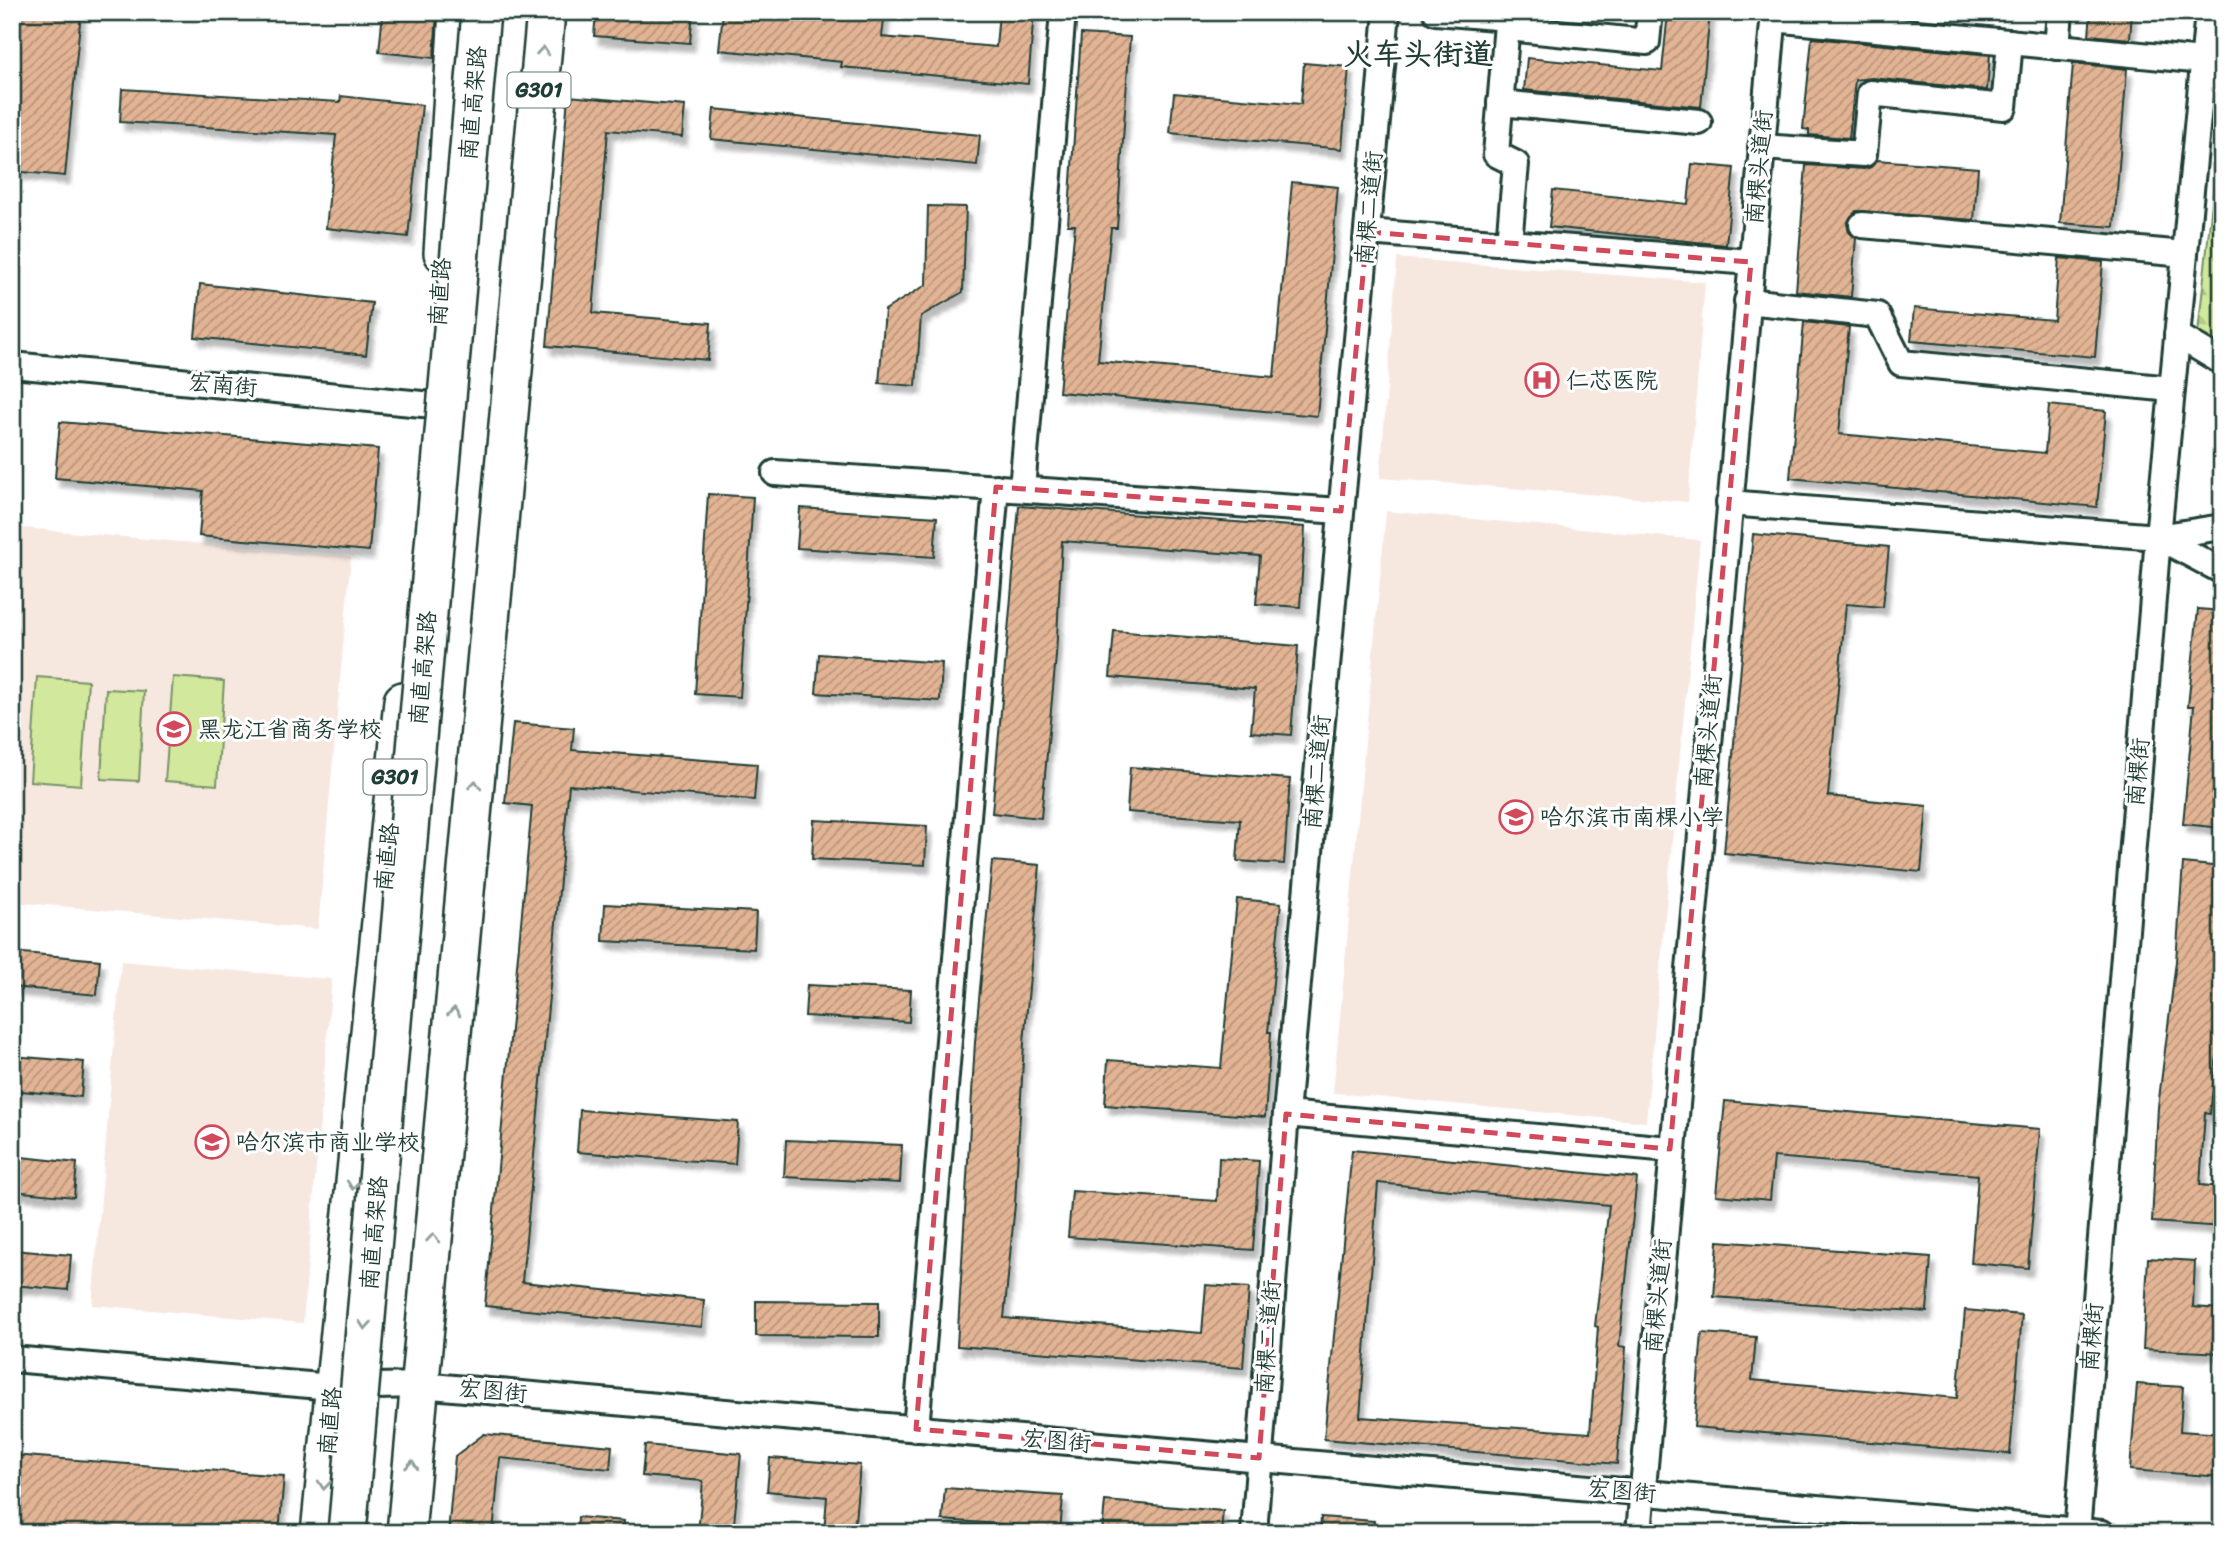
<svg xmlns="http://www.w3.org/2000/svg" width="2234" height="1545" font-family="Sriracha,'LXGW WenKai TC',sans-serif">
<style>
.built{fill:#f7e8df}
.forest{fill:url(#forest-firs);stroke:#789268;stroke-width:2}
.green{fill:#d2e89c;stroke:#789268;stroke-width:2}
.building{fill:url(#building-hatch);stroke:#1f3d34;stroke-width:2;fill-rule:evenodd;filter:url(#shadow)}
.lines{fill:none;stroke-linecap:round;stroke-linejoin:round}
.minor-casing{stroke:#1f3d34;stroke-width:30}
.highway-casing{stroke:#1f3d34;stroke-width:42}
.minor{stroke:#fff;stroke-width:24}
.highway{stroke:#fff;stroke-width:37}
.highway-bridge-casing{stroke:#1f3d34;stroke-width:42;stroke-linecap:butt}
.highway-bridge{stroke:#fff;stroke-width:37}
.oneway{stroke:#8f9e9a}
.marked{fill:none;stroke:#d1495b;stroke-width:5;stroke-dasharray:14 9;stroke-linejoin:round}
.labels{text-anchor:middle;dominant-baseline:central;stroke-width:6;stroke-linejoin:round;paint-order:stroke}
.shield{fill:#fff;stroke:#627771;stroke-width:2}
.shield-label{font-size:21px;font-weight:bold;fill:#1f3d34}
.street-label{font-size:23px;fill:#1f3d34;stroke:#fff}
.poi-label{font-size:23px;fill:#1f3d34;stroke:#fff;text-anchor:start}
.district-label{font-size:30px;font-weight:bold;fill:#1f3d34;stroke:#fff}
</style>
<defs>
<pattern id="forest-firs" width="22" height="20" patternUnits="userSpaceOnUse" patternTransform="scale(1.75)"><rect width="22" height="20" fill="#d2e89c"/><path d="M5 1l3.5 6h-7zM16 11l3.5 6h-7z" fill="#b4c887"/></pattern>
<pattern id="building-hatch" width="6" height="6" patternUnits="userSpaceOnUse" patternTransform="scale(1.75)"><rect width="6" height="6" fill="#e3b494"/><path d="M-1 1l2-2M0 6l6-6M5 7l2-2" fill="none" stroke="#b7947a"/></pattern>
<filter id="shadow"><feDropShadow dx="4.5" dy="8" stdDeviation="2" flood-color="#0004"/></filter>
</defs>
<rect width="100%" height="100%" fill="#fff"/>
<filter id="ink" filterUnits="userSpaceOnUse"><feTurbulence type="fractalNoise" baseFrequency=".0143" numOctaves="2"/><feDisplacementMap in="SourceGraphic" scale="14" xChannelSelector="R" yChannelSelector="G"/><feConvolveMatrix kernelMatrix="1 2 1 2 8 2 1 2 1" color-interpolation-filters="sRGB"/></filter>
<g filter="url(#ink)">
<!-- built -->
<g class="built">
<path d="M1397 258 1705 282 1688 502 1380 478Z"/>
<path d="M1386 511 1700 540 1646 1122 1333 1093Z"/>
<path d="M12 527 351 557 318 929 12 902Z"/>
<path d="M121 961 332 979 303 1323 92 1305Z"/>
</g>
<!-- forest -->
<path class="forest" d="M2218 146H2222V344L2198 333Z"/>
<!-- green -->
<g class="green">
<path d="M37 677 88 681 81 785 30 781Z"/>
<path d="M173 677 224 681 217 785 165 781Z"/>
<path d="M106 689 144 691 139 781 101 779Z"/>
</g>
<!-- building -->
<g class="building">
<path d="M15 12H81L65 176 12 171Z"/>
<path d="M383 12H437L434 58 379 52Z"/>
<path d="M596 12H693L690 43 594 36Z"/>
<path d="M723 12H774L846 19V12H885L882 37 996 47 999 12H1034L1028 84 841 67 842 62 719 50Z"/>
<path d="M1668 12H1710L1701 107 1524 90 1527 58 1662 71Z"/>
<path d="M2091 12H2132L2130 39 2089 35Z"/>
<path d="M1081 34 1130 37 1117 228H1111L1098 361 1274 377 1292 182 1338 187 1317 416 1059 392 1075 225H1068Z"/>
<path d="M1812 38 1990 55 1987 90 1872 78 1855 80 1849 138 1809 135V130L1803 129Z"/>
<path d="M1304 63 1349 67 1342 149 1170 133 1174 93 1301 104Z"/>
<path d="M2073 63 2127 69 2114 227 2060 223Z"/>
<path d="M122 89 340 102 341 96 422 105 408 237 326 228 336 135 120 122Z"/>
<path d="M568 96 685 106 682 137 608 130 593 313 711 323 708 360 547 346Z"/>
<path d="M714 109 980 135 977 165 711 139Z"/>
<path d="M1877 160 1978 168 1974 220 1856 211 1847 224 1849 232 1856 238 1851 297 1796 291 1806 165 1864 169 1871 167Z"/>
<path d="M1692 164 1734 168 1726 245 1549 227 1553 190 1688 204Z"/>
<path d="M928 206 966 207 963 292 921 316 916 386 879 383 885 310 926 285Z"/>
<path d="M2059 258 2103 262 2095 357 1911 341 1914 308 2054 320Z"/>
<path d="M200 284 372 303 366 355 195 337Z"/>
<path d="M1804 322 1849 327 1839 434 2045 453 2049 405 2106 411 2097 507 1790 478Z"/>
<path d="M60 422 378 449 369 551 199 536 203 491 55 478Z"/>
<path d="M708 494 753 497 740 697 695 694Z"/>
<path d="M1019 506 1305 527 1300 607 1256 604 1260 556 1062 541 1056 656 1041 818 992 813Z"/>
<path d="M800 508 937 517 934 557 797 548Z"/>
<path d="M1753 534 1889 547 1883 607 1846 604 1828 796 1927 806 1921 872 1724 853Z"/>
<path d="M2198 609 2222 611V828L2183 824 2194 706H2188Z"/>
<path d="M1114 631 1298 646 1291 735 1251 732 1255 689 1110 677Z"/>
<path d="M819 654 942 663 940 701 816 693Z"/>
<path d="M513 723 574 728 572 750 757 764 754 800 569 785 522 1282 704 1300 702 1327 485 1306 532 806 505 803Z"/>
<path d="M1130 767 1290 779 1284 864 1237 861 1240 820 1127 812Z"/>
<path d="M814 820 927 826 925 865 812 859Z"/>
<path d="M992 861 1040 865 1024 1043 1015 1204 1004 1318 1202 1333 1206 1285 1249 1288 1243 1368 957 1346 975 1042Z"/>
<path d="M2183 863 2222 867V1014L2210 1114 2205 1113 2200 1185 2222 1187V1227L2152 1222 2158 1107 2176 961Z"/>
<path d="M1237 899 1281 903 1268 1032H1271L1265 1117 1105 1105 1108 1060 1221 1068Z"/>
<path d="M605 904 756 912 754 949 603 941Z"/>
<path d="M12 952 100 960 97 995 12 987Z"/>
<path d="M807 985 911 990 909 1022 805 1016Z"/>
<path d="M12 1056 84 1062 81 1097 12 1090Z"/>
<path d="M1725 1101 2040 1129 2028 1268 1971 1263 1978 1175 1774 1157 1770 1200 1716 1195Z"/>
<path d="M580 1110 738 1122 735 1164 577 1152Z"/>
<path d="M786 1140 902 1145 900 1183 784 1177Z"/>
<path d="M1352 1150 1637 1178 1619 1346 1626 1347 1617 1464 1324 1439ZM1378 1183 1609 1205 1595 1326 1598 1327 1590 1433 1360 1417Z"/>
<path d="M12 1156 77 1163 74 1197 12 1191Z"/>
<path d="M1219 1158 1259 1161 1253 1250 1068 1237 1072 1191 1217 1201Z"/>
<path d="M1718 1241 1931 1257 1927 1312 1714 1297Z"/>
<path d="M12 1250 71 1255 68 1290 12 1285Z"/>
<path d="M2148 1258 2195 1261 2193 1307 2222 1309V1353L2143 1349Z"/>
<path d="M756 1301 879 1302V1337L756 1336Z"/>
<path d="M1965 1310 2022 1315 2010 1454 1694 1427 1702 1333 1756 1337 1752 1380 1957 1398Z"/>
<path d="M2137 1384 2183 1387 2180 1431 2222 1434V1477L2130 1470Z"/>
<path d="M484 1434 612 1446 610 1469 500 1458 493 1533H448L455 1456Z"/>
<path d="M645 1445 741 1454 733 1533H698L703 1481 642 1476Z"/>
<path d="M12 1455 284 1476 279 1533H12Z"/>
<path d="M770 1458 860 1465 854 1533H824L827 1497 767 1491Z"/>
<path d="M945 1488 1063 1496 1060 1533H1013V1525L942 1520Z"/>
<path d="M1105 1501 1223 1511 1221 1533H1102Z"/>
<path d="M578 1517 624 1521 623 1533H577Z"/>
<path d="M1321 1517 1374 1521 1373 1533H1320Z"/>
</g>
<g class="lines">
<defs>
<g id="minor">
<path d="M1436 12 1508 18"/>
<path d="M1508 12 1496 154 1516 164 1509 243"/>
<path d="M1773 19 2203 61"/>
<path d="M1507 28 1647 42 1650 12"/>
<path d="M2057 47 2060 12"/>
<path d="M1500 103 1699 122"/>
<path d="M1761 147 1864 154 1870 93 2004 107 2010 42"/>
<path d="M1862 225 2185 254"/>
<path d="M1367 232 1751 262"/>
<path d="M1747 301 1877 315 1901 363 2172 389"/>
<path d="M2177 335 2222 362"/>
<path d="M12 365 433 405"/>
<path d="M775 473 1341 511"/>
<path d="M1022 489 1063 12"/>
<path d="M1729 503 2158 537 2222 527"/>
<path d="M2158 537 2222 571"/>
<path d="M1286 1114 1670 1149"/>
<path d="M12 1359 332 1387 420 1385 2102 1533"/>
<path d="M916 1429 996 487"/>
<path d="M1254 1533 1286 1114 1387 12"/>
<path d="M1639 1533 1774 12"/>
<path d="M2077 1533 2158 537 2208 12"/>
</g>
<g id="highway">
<path d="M443 253 458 12"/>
<path d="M320 1533 403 701"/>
<path d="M406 1533 546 12"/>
</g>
</defs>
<!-- minor casing -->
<use href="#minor" class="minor-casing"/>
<!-- highway casing -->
<use href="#highway" class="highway-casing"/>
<!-- minor -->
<use href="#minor" class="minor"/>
<!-- highway -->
<use href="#highway" class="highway"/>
<defs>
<path id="highway-bridge" d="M347 1533 481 12"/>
</defs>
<!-- highway-bridge casing -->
<use href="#highway-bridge" class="highway-bridge-casing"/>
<!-- highway-bridge -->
<use href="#highway-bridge" class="highway-bridge"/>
</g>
<!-- one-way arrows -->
<defs><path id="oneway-chevron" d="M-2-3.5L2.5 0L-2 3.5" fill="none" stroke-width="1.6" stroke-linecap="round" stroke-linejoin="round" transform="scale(1.75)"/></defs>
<g class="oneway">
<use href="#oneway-chevron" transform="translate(543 51) rotate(-85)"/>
<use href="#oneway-chevron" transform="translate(475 785) rotate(-85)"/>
<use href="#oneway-chevron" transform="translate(454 1012) rotate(-85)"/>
<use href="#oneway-chevron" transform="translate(353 1185) rotate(96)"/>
<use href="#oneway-chevron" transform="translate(433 1238) rotate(-85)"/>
<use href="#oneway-chevron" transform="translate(365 1325) rotate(95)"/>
<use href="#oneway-chevron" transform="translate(412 1465) rotate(-85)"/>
<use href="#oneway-chevron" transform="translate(324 1485) rotate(95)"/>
</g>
</g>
<!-- marked area -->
<path class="marked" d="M1367 232 1751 262 1670 1149 1286 1114 1259 1458 916 1429 996 487 1341 511Z"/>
<!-- icons -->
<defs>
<symbol id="hospital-ring" viewBox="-11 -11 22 22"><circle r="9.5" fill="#fff" stroke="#d1495b" stroke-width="1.5"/><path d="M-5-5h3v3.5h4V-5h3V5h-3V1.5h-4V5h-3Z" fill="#d1495b"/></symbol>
<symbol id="school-ring" viewBox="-11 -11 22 22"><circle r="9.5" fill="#fff" stroke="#d1495b" stroke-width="1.5"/><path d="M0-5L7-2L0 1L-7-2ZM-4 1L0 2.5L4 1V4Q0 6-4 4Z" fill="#d1495b"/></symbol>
</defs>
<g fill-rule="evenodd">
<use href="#hospital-ring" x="1523" y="361" width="38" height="38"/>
<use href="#school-ring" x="155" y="710" width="38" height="38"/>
<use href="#school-ring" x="1497" y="798" width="38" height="38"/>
<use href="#school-ring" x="193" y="1123" width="38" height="38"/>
</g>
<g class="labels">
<!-- shield labels -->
<g class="shield">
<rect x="507.5" y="72.5" width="63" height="35" rx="5"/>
<rect x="363.5" y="759.5" width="63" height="35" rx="5"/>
</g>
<g class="shield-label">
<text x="539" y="90">G301</text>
<text x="395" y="777">G301</text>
</g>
<!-- street labels -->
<g class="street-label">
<text transform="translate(473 103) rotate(-85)">南直高架路</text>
<text transform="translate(1759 167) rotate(-85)">南棵头道街</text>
<text transform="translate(1369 208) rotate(-85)">南棵二道街</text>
<text transform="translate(440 292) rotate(-86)">南直路</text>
<text transform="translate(223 385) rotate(5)">宏南街</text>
<text transform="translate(423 668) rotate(-85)">南直高架路</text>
<text transform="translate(1708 731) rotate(-85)">南棵头道街</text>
<text transform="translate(1317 772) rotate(-85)">南棵二道街</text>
<text transform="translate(2138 772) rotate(-85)">南棵街</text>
<text transform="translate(387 857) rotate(-84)">南直路</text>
<text transform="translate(374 1233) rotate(-85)">南直高架路</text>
<text transform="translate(1658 1296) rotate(-85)">南棵头道街</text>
<text transform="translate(1268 1337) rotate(-86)">南棵二道街</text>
<text transform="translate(2092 1337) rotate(-86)">南棵街</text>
<text transform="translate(493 1391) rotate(5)">宏图街</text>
<text transform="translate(330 1421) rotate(-85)">南直路</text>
<text transform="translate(1057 1441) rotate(5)">宏图街</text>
<text transform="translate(1622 1491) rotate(5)">宏图街</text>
</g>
<!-- poi labels -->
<g class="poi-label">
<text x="1566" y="380">仁芯医院</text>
<text x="198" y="729">黑龙江省商务学校</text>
<text x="1540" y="817">哈尔滨市南棵小学</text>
<text x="236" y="1142">哈尔滨市商业学校</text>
</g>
<!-- district labels -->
<g class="district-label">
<text x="1418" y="54">火车头街道</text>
</g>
</g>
<!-- margin -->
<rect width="2234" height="1545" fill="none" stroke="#fff" stroke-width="42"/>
<rect x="21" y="21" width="2192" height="1503" fill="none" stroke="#1f3d34" stroke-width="2.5" filter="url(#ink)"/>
</svg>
